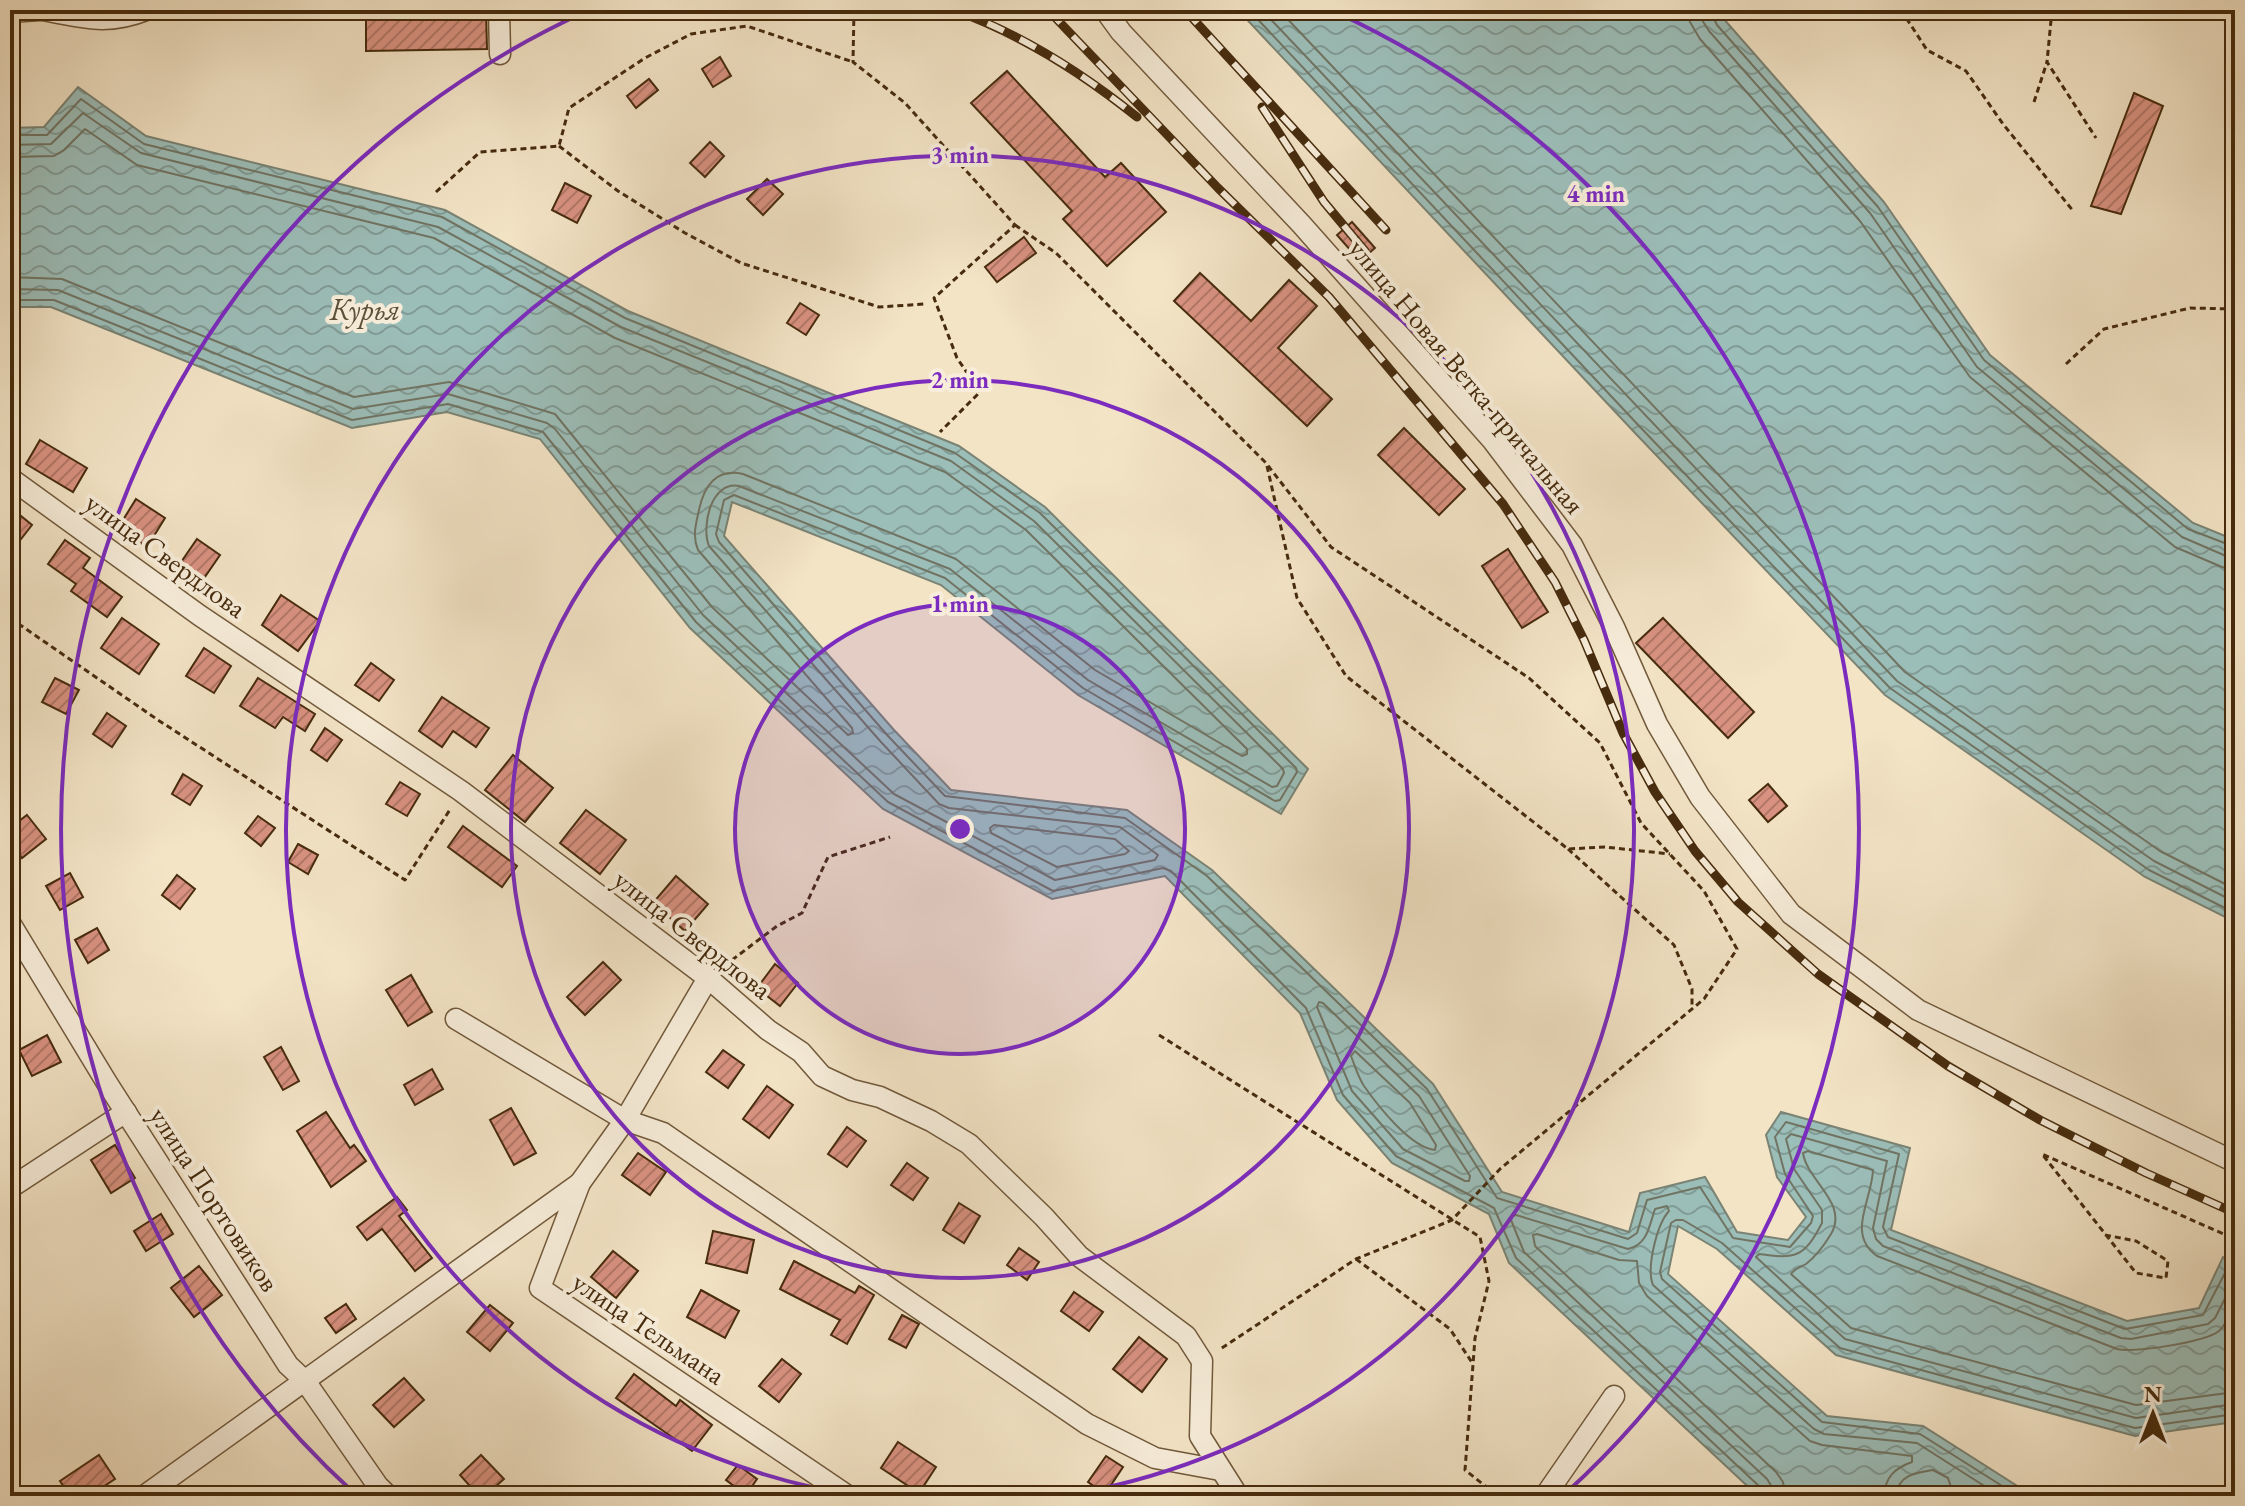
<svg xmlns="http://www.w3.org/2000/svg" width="2245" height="1506" font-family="'EB Garamond',serif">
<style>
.water{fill:url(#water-waves);stroke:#7a8374;stroke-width:2}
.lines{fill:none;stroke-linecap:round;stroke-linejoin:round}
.shore{stroke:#717463;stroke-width:2}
.building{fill:url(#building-hatch);stroke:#462b0d;stroke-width:2}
.minor-casing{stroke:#71593b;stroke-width:23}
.path{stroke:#462b0d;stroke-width:3;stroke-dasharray:6 4;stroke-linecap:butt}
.minor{stroke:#f7edda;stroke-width:20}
.rail-casing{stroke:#462b0d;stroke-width:9}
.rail{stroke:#f7edda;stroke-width:6;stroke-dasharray:18;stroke-linecap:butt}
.ring{fill:none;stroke:#7b2cbf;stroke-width:4}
.labels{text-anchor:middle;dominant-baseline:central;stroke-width:8;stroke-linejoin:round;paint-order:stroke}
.street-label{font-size:28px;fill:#462b0d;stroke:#f7edda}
.water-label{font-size:30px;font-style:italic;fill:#5c5038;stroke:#f7edda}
.centre{fill:#7b2cbf;stroke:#f7edda;stroke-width:4}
.ring-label{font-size:24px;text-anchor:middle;font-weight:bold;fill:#7b2cbf;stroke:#f7edda;stroke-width:8;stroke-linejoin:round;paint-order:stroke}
</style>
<defs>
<pattern id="water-waves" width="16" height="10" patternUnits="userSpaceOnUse" patternTransform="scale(2)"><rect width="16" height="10" fill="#9cbeb9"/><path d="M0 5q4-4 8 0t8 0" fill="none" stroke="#819b95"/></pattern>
<pattern id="building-hatch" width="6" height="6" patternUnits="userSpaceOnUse" patternTransform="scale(2)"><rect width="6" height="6" fill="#d99281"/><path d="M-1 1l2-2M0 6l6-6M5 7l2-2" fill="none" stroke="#b27768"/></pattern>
</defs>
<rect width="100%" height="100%" fill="#f3e4c6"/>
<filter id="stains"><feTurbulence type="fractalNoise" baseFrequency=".0025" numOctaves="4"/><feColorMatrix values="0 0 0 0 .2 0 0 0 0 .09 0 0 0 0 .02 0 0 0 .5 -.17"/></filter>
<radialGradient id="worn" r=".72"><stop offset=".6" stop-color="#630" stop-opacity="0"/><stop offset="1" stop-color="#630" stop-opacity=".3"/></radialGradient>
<!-- water -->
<g class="water">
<path d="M1238 10H1716L1884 202 1990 355 2193 523 2235 540V922L2145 877 1885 695 1636 434Z"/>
<path d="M78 87 146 136 445 210 628 311 959 446 1045 507 1308 769 1281 814 1078 695 941 585 732 502 724 536 894 730 951 790 1127 810 1212 870 1433 1084 1502 1192 1629 1232 1640 1193 1705 1177 1737 1232 1788 1240 1806 1217 1777 1177 1766 1135 1781 1112 1910 1148 1891 1230 2127 1321 2199 1308 2223 1257 2235 1263V1422L2135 1436 1836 1355 1717 1249 1678 1226 1668 1274 1827 1416 1923 1426 2033 1496H1937L1934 1488 1899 1496H1758L1509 1263 1489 1214 1392 1163 1337 1100 1300 1013 1165 876 1052 899 883 809 690 628 540 439 447 412 352 428 51 307H10V128L44 127Z"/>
</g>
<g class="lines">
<!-- shore -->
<g class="shore">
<path d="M1249 10 1641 428 1890 688 2149 870 2235 913"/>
<path d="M1262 10 1897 681 2154 861 2235 902"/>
<path d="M1279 10 1905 672 2160 851 2235 889"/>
<path d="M1688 10 1690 22 1700 39 1860 221 1970 377 2175 547 2222 567 2235 569"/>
<path d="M1700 10 1702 20 1709 31 1870 213 1977 367 2182 537 2226 556 2235 557"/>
<path d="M1710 10 1717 25 1878 207 1984 360 2188 529 2235 547"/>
<path d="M10 135H47L81 99 144 144 442 217 625 318 955 453 1040 513 1296 768 1297 772 1280 800 1275 801 1083 688 945 578 734 495 724 500 716 534 719 542 888 736 945 796 1125 818 1207 876 1427 1089 1497 1198 1628 1239 1637 1233 1647 1200 1700 1187 1733 1238 1790 1247 1811 1223 1813 1216 1785 1174 1775 1137 1786 1122 1899 1154 1883 1227 1888 1237 2125 1329 2203 1315 2226 1271 2235 1269"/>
<path d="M10 145 51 144 83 113 141 153 438 227 621 327 951 461 1034 521 1283 769 1284 773 1277 786 1272 787 1088 680 950 569 739 486C711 481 701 526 709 546L881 742 939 804 949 808 1120 827 1158 855 1155 860 1055 880 894 794 703 615 555 429 547 423 448 394 353 409 58 290 10 289"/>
<path d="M10 157 54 156 64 150 85 129 137 165 434 238 615 338 945 472 1026 530 1247 749V754L1242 756 1095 670 956 559 743 474C716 468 704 486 699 510 696 524 692 536 698 550L852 728 853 733 848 735 712 607 555 414 449 382 354 397 62 279 10 277"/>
<path d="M10 300H54L352 420 448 404 543 432 696 622 888 802 1053 891 1163 868 1171 871 1306 1008 1343 1095 1396 1156 1494 1208 1516 1258 1760 1487 1763 1496"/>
<path d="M994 825 1115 839 1129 851 1125 854 1057 867 991 833 990 828Z"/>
<path d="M1319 1002 1323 1003 1419 1096 1470 1176 1469 1181H1465L1403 1149 1352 1091 1317 1007Z"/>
<path d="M1355 1051 1410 1103 1436 1145 1435 1150C1411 1148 1378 1106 1364 1086 1358 1077 1355 1066 1351 1056Z"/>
<path d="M2235 1279 2215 1318 2208 1324 2131 1339 2121 1338 1883 1246 1876 1239 1873 1228 1887 1161 1791 1134 1786 1139 1794 1169 1822 1210V1223C1804 1258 1795 1259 1759 1254L1756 1257 1845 1339 2136 1418 2235 1404"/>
<path d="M2235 1303C2231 1312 2227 1324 2219 1331 2205 1342 2135 1353 2117 1349L1877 1256C1846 1234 1872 1200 1873 1170L1808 1151 1803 1153C1807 1181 1849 1203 1831 1234 1825 1244 1815 1257 1806 1264 1799 1268 1795 1268 1791 1274L1851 1328 2136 1405 2235 1392"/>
<path d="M1773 1496 1772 1487 1767 1479 1524 1252 1511 1220 1512 1216 1516 1215 1628 1249C1648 1244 1649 1226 1655 1209L1667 1206 1669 1211C1657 1224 1646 1268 1653 1285L1814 1429 1824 1434 1917 1443 2000 1496"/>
<path d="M1785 1496 1783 1482 1776 1472 1535 1246 1533 1235 1537 1234 1619 1260 1637 1261 1639 1283 1647 1296 1810 1441 1822 1445 1912 1456V1462C1895 1468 1885 1477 1884 1496"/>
<path d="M1896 1496C1898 1475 1915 1473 1933 1470L1948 1478 1954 1496"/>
<path d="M2018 1496 1920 1434 1822 1422 1662 1279 1660 1272 1671 1223 1676 1220H1683L1722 1243 1840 1348 2135 1428 2235 1414"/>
</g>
</g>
<!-- building -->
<g class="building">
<path d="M366 10H486L487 49 366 51Z"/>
<path d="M720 57 731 76 713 87 702 69Z"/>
<path d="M1007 71 1105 177 1121 163 1166 212 1107 266 1063 219 1072 211 971 103Z"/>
<path d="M649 79 658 90 636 108 627 96Z"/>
<path d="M2134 93 2163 106 2121 214 2091 206Z"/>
<path d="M710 142 724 156 705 177 690 163Z"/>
<path d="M767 179 783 194 763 215 747 199Z"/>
<path d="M565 183 591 196 577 223 552 210Z"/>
<path d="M1352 222 1375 248 1360 261 1337 235Z"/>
<path d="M1024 237 1036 253 997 282 985 267Z"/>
<path d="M1200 273 1251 321 1289 280 1317 306 1278 348 1332 399 1307 426 1174 301Z"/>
<path d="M800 303 819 315 806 335 787 323Z"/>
<path d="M1404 428 1465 489 1439 515 1378 455Z"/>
<path d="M40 440 87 468 73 492 26 464Z"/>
<path d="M136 499 165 518 147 547 118 528Z"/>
<path d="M10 507 32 525 10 553Z"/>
<path d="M197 539 220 555 200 584 177 568Z"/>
<path d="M65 540 90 558 83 568 122 597 107 617 71 591 76 584 48 564Z"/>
<path d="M1508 549 1548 612 1522 628 1482 566Z"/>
<path d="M281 595 320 621 298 651 262 625Z"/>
<path d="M122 618 159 644 139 674 101 648Z"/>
<path d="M1663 618 1754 712 1728 738 1636 643Z"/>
<path d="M204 648 231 666 214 693 186 676Z"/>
<path d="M371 663 394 680 379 701 355 685Z"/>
<path d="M55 678 79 690 66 714 42 702Z"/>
<path d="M258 678 315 714 305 731 283 717 275 728 240 706Z"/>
<path d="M442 697 489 728 476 747 453 731 442 747 419 731Z"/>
<path d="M107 713 126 726 112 747 93 734Z"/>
<path d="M325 728 342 740 327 761 311 750Z"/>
<path d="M513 755 553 788 525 822 485 790Z"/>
<path d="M183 774 202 786 190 805 172 794Z"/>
<path d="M400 782 420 794 407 816 386 804Z"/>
<path d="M1768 784 1787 806 1768 822 1749 800Z"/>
<path d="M586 810 626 840 600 874 560 843Z"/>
<path d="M27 815 46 839 22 858 10 843V828Z"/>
<path d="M258 816 275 828 261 846 245 833Z"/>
<path d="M463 826 517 866 502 887 448 847Z"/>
<path d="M298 844 318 855 308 874 288 862Z"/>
<path d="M70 873 83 897 60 910 46 886Z"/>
<path d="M177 875 195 889 180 909 162 895Z"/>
<path d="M676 876 708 904 685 931 653 903Z"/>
<path d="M97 928 109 950 88 963 75 940Z"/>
<path d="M603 962 621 980 585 1015 567 997Z"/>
<path d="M775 964 798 983 780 1006 757 988Z"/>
<path d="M411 975 432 1012 408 1026 386 990Z"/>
<path d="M47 1035 61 1062 32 1076 19 1050Z"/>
<path d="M281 1047 299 1081 283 1090 264 1057Z"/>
<path d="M723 1050 744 1065 728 1088 706 1072Z"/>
<path d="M432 1069 443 1089 415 1105 404 1085Z"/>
<path d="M767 1086 793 1105 769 1138 743 1119Z"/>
<path d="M511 1108 536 1153 514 1165 490 1120Z"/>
<path d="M326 1112 350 1148 354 1145 366 1161 331 1187 297 1131Z"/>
<path d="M847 1127 866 1141 847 1167 828 1154Z"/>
<path d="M115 1145 135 1178 111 1193 91 1160Z"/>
<path d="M638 1153 666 1172 650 1195 622 1175Z"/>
<path d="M907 1163 928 1178 913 1200 891 1185Z"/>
<path d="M397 1197 407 1210 399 1216 432 1258 415 1271 382 1229 367 1240 357 1227Z"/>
<path d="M959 1203 980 1216 964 1243 943 1230Z"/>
<path d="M161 1214 173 1234 146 1251 134 1231Z"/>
<path d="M713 1231 754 1240 747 1273 706 1263Z"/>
<path d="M1019 1248 1039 1262 1027 1280 1007 1265Z"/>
<path d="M613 1251 638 1271 616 1298 591 1277Z"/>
<path d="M794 1261 855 1293 859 1286 874 1295 847 1344 831 1335 840 1320 780 1289Z"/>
<path d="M199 1266 222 1295 194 1317 171 1288Z"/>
<path d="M701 1290 739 1311 725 1338 687 1317Z"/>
<path d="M1074 1292 1103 1312 1089 1331 1061 1311Z"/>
<path d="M346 1304 356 1319 336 1333 325 1318Z"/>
<path d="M490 1305 513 1323 490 1351 467 1332Z"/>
<path d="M902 1315 919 1324 906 1348 889 1339Z"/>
<path d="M1139 1337 1167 1359 1142 1392 1113 1369Z"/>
<path d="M782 1359 801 1374 779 1402 759 1386Z"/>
<path d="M634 1374 676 1406 680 1400 712 1425 692 1451 616 1398Z"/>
<path d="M404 1378 424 1400 394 1427 373 1405Z"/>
<path d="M898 1442 936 1467 919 1493 881 1468Z"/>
<path d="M99 1455 115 1479 89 1496H70L60 1481Z"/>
<path d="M481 1455 504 1479 485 1496H479L460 1475Z"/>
<path d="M1106 1456 1123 1467 1105 1494 1088 1482Z"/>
<path d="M738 1465 757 1479 746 1495 726 1480Z"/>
</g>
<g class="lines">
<defs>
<g id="minor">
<path d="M42 10C82 17 106 26 146 10"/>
<path d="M499 10 500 54"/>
<path d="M1105 10 1121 32 1302 225 1493 441 1572 545 1614 627 1657 724 1700 797 1791 914 1918 1010 2235 1162"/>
<path d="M10 12 39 10"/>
<path d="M10 478 199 615 461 791 708 978 768 1030 801 1052 822 1076 852 1090 880 1097 931 1121 969 1144 1044 1217 1079 1256 1186 1336 1202 1361 1200 1436 1238 1496"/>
<path d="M10 923 107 1083 288 1365 305 1381 378 1486 388 1496"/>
<path d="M708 978 625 1120 663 1133 1087 1424 1155 1458 1220 1470"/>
<path d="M456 1019 625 1120 580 1183 540 1288 848 1496"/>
<path d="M10 1188 126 1112"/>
<path d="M144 1496 580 1183"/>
<path d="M1545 1496 1614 1396"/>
</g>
</defs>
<!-- minor casing -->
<use href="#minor" class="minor-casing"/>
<!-- path -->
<g class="path">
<path d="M854 10 853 62 905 103 1015 225 934 298 957 358 980 392 940 432"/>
<path d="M1901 10 1927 50 1966 71 2003 124 2074 212"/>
<path d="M2052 10 2047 62 2096 138"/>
<path d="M2034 102 2047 62"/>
<path d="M559 146 618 191 685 233 741 263 879 307 925 304"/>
<path d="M436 192 480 152 559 146 569 108 645 58 691 34 747 26 853 62"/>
<path d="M1015 225 1056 253 1266 463 1331 547 1529 678 1600 743 1641 823 1704 891 1737 949 1704 999 1500 1169 1452 1220 1356 1259 1219 1350"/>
<path d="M2066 364 2104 329 2190 308 2235 309"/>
<path d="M1267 466 1297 598 1346 676 1568 849 1605 847 1670 854"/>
<path d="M10 618 158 720 405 880 451 808"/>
<path d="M1568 849 1674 945 1692 989V1007"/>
<path d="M724 966 777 926 802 913 828 857 890 837"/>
<path d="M1159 1035 1480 1237 1489 1281 1475 1338 1465 1470 1498 1496"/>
<path d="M2105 1235 2136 1241 2168 1261 2166 1278 2136 1273 2042 1154 2235 1239"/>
<path d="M1356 1259 1450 1329 1473 1364"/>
</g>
<!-- minor -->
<use href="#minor" class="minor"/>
<defs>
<g id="rail">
<path d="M954 10C1021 34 1081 72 1137 117"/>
<path d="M1048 10 1218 188 1329 297 1503 504 1555 582 1584 640 1623 733 1655 792 1695 851 1738 902 1818 974 1948 1066 2040 1120 2146 1173 2235 1213"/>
<path d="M1185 10 1386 230"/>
<path d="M1262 107 1324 202 1365 251"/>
</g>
</defs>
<!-- rail casing -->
<use href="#rail" class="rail-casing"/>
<!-- rail -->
<use href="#rail" class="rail"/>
</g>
<!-- distance rings -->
<circle cx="960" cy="829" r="225" fill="#7b2cbf" fill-opacity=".12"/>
<g class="ring">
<circle cx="960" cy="829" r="225"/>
<circle cx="960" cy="829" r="449"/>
<path d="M860 1496A674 674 0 1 1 1060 1496"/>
<path d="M353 1492A899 899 0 0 1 587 11M1333 11A899 899 0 0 1 1567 1492"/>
</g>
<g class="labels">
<!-- street labels -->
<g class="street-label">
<text transform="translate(1467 376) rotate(50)">улица Новая Ветка-причальная</text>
<text transform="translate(166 555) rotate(36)">улица Свердлова</text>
<text transform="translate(693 934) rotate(38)">улица Свердлова</text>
<text transform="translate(215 1199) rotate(57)">улица Портовиков</text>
<text transform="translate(649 1328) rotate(34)">улица Тельмана</text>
</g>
<!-- water labels -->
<g class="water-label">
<text x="365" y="309">Курья</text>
</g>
</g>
<circle cx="960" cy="829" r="12" class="centre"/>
<g class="ring-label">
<text x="960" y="163">3 min</text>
<text x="1596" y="202">4 min</text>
<text x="960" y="388">2 min</text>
<text x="960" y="612">1 min</text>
</g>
<!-- margin -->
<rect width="2245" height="1506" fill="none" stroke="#f3e4c6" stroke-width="40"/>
<rect x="12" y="12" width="2221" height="1482" fill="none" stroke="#462b0d" stroke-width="4"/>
<rect x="20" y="20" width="2205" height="1466" fill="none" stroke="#462b0d" stroke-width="2"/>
<!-- north arrow -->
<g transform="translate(2153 1414)" stroke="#f7edda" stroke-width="6" paint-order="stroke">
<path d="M0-6L14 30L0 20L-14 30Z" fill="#462b0d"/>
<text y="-12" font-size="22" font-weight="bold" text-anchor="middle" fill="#462b0d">N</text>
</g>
<rect width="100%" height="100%" filter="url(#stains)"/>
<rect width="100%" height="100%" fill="url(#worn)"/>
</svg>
